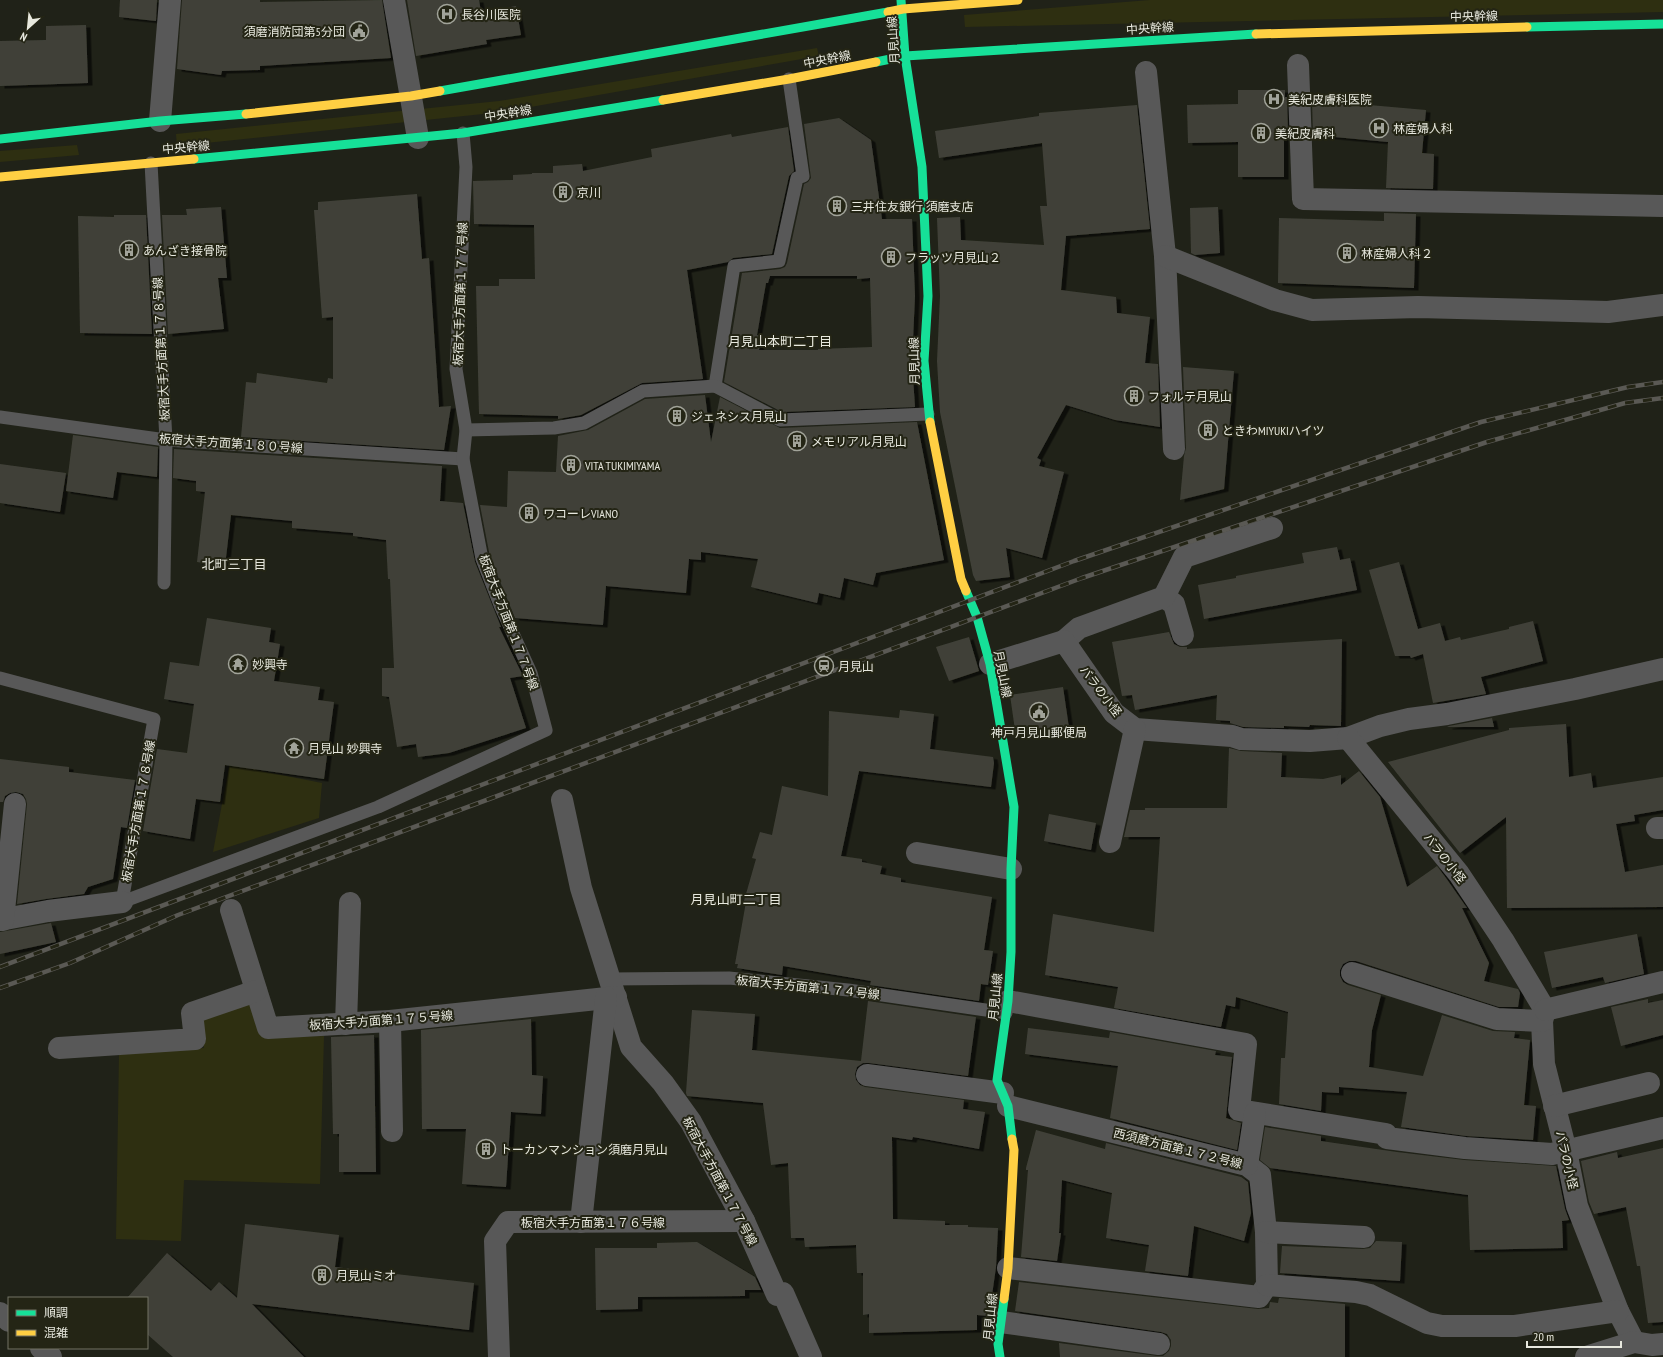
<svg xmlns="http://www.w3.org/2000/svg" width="1663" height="1357" font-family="'PT Sans Narrow','Noto Sans JP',sans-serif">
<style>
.green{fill:#2e2f11}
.building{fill:#404138;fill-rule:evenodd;filter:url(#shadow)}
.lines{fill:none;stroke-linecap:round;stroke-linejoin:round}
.lane{stroke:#585858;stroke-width:13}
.street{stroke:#585858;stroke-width:22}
.fast{stroke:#16e098;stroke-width:9}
.slow{stroke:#ffcf43;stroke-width:9}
.rail-casing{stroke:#5a5954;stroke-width:4.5}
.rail{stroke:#242515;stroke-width:3;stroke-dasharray:9;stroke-linecap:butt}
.labels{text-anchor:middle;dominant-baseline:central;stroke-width:4;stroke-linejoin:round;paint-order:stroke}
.poi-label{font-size:12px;fill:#e7e8de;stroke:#242515;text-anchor:start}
.street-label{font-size:12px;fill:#e7e8de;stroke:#242515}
.neighbourhood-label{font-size:13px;fill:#e7e8de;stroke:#242515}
</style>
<defs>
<filter id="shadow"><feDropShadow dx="4.5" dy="2.5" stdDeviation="0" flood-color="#0009"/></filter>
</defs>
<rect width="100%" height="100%" fill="#202218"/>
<!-- green -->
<g class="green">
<path d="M1150 0H1663V12L965 27 964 15Z"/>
<path d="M817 48 819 56 502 112 177 146 176 134 499 101Z"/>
<path d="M77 145 79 155 0 162V151Z"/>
<path d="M237 724 260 728 256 770 322 783 319 818 213 852Z"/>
<path d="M250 1003 263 1037 324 1036 320 1184 184 1180 181 1241 116 1239 119 1053 204 1048 201 1021Z"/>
</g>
<!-- building -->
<g class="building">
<path d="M120 0H157L156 21 119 17Z"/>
<path d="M182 0H260V2L382 0 391 58 260 66V70L222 71 221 75 177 69Z"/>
<path d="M407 0H479L481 12 516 6 521 35 486 40 487 44 416 56Z"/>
<path d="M86 25 88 83 0 86V41L46 40V26Z"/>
<path d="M1238 90H1285V97H1287L1288 133H1284V177H1238V142L1188 143 1187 105 1238 104Z"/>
<path d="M1312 100 1426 110 1422 153 1434 154 1433 189 1386 188 1388 142 1313 135Z"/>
<path d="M1137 105 1150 229 1066 236 1061 290 1116 297 1117 313 1150 317 1145 363 1158 364 1160 427 1115 420 1066 405 1037 458 1041 460 1039 466 1064 472 1042 558 1006 548 1010 577 976 581 973 575 940 412 937 361 940 296 937 218 960 217 961 240 1044 245 1040 206H1047L1042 143 939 158 935 131 1039 116V113Z"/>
<path d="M839 118 871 140 882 219H912L915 296 912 362 915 407 782 412 724 382 742 273 780 269 785 267 787 263 804 184 808 182 811 178 804 124ZM770 276H857V279L870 278 872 347 818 349V350H759L762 336 757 335 766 283H768Z"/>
<path d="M788 127 794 171 789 176 772 254 733 258 728 262 687 270 703 379 642 383 581 415 558 419V416L479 414 476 286H499V279H535L534 225 474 224 473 181 513 180V175L532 174V173H553V166L582 164 583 171 652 157 651 149 731 134 732 137Z"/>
<path d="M417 194 422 259 429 258 439 407 451 406 444 450 241 437 246 382 256 383 257 373 327 383 328 378 333 379V317L322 318 314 210H318V202Z"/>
<path d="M221 207 227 278H218L224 329 168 334 162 215H187L186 209Z"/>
<path d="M1218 207 1220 253 1195 255 1191 253 1190 208Z"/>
<path d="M1384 213 1416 214 1414 288 1278 283 1279 218 1384 221Z"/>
<path d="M114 215H146L152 334 80 333 78 216 114 217Z"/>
<path d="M1183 367 1234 371 1224 489 1180 500 1184 456 1186 448Z"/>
<path d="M705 395 711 442 720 397 780 428 917 422 944 560 876 573 873 585 844 578 840 598 819 593 817 603 751 587 758 559 701 552V560L689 559 686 593 606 586 603 625 515 618 490 557 480 505 507 507 508 471 556 472 558 436 588 430 645 399Z"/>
<path d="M73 435 158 447 157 477 117 472 113 498 66 491Z"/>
<path d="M174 449 442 466 440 501 463 503 475 562 501 627H499L523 676 510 678 526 728 449 753 418 757 416 744 397 747 389 697 382 696V668H394L390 579H388L386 540 353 536V533L292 528V521L231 515 225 566 197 562 205 492 196 491V481L173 478Z"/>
<path d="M0 464 66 473 60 512 0 503Z"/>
<path d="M1337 547 1340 560 1350 558 1357 590 1204 619 1198 585 1236 578V576L1304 563 1302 553Z"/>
<path d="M1399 562 1418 629 1440 623 1445 641 1460 637 1461 640 1509 629V627L1533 621 1543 661 1481 677 1486 694 1433 703 1423 654 1411 658 1410 656H1395L1369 570Z"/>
<path d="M207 618 271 628 269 642 280 644 274 681 320 687 318 700 334 702 324 779 225 765 220 802 196 799 190 839 143 831 157 749 187 753 194 704 164 699 170 662 199 666Z"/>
<path d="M1169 632 1174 644 1180 647H1187V649L1342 639 1341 726 1310 725 1309 727 1284 726V728L1243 727 1230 723V721L1216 720 1217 695 1135 710 1132 695 1122 696 1112 642Z"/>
<path d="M969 637 979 671 949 681 936 647Z"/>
<path d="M1063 687 1069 728 1016 737 1010 695Z"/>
<path d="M900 710 934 714 930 749 993 757 994 763 991 787 859 771 841 856 862 859V862L882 866 880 874 901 878V882L992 897 984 950 993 951 988 985 981 984 979 1001 870 985 871 981 783 966 782 975 737 968 738 964H735L746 902 744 901 756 859 752 858 760 832 772 835 782 786 828 796 829 711 899 718Z"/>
<path d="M1492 718 1494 727H1447L1449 726Z"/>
<path d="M1566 724 1569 777 1591 773 1593 788 1663 777V810L1634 815 1635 821 1616 824 1625 872 1663 865V907L1507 908 1506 817 1460 853 1388 762 1509 730V728Z"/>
<path d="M1229 748 1241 751 1282 753 1281 777 1323 779 1341 775V785L1359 771 1380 797 1407 887 1437 866 1446 878 1467 908H1462L1489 963 1484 981 1518 989 1520 993 1518 1007H1499L1356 961H1349L1343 964 1340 970V976L1343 982 1348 985 1381 995 1372 1030 1369 1067 1423 1076 1442 1015 1493 1031 1515 1032 1514 1038 1530 1040 1524 1105 1536 1106 1533 1140 1466 1136 1401 1127 1407 1092 1339 1087V1093L1322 1092 1321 1111 1279 1104 1281 1058H1285L1288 1012 1236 997 1235 1007 1226 1005 1221 1027 1114 1008 1118 987 1045 975 1053 914 1154 932 1160 837H1124L1130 810H1145V808H1227Z"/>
<path d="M0 759 69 767V772L135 780 127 828 121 827 113 879 88 887 84 894 46 899 17 904 27 804 26 799 23 794 16 792 10 793 5 796 3 802H0Z"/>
<path d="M1049 814 1096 823 1091 850 1044 841Z"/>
<path d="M51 923 56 942 0 954V932Z"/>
<path d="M1637 934 1644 974 1605 983 1603 977 1552 988 1544 952Z"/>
<path d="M1648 999V1003L1663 1000V1035L1621 1046 1611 1007Z"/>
<path d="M868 1001 976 1017 968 1076 869 1063H863L857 1067 855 1074 856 1080 860 1085 865 1087 964 1100 963 1109 985 1112 979 1149 913 1137 912 1140 892 1137 893 1219 945 1221V1225H968V1227L998 1228 996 1267 989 1316 977 1315V1330L869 1333V1314L863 1315V1273H857L856 1245 805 1247 804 1238H791L788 1163 771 1165 763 1103 687 1096 686 1093 692 1010 755 1014 752 1050 861 1061Z"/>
<path d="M531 1019 532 1075 543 1076 541 1114 511 1112 506 1187 462 1184 466 1129H422L421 1030Z"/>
<path d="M1028 1028 1109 1038 1110 1032 1216 1051 1215 1055 1232 1057 1226 1118 1241 1123 1237 1150 1110 1118 1118 1066 1025 1054Z"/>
<path d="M374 1035 376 1172H339V1134H333L331 1037Z"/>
<path d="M1265 1127 1321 1136V1141L1397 1152 1464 1160 1556 1166 1565 1209 1569 1220 1562 1221 1563 1248 1470 1250 1468 1195 1270 1168 1260 1160Z"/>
<path d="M1036 1130 1105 1149 1106 1143 1241 1177 1248 1182 1251 1213 1244 1241 1194 1226 1188 1276 1145 1271 1149 1245 1106 1238 1112 1193 1062 1180 1059 1233H1061L1057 1261 1021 1257 1028 1170H1026V1168Z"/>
<path d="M1663 1148V1322L1648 1323 1640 1266H1637L1626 1207 1594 1214 1589 1202 1581 1161 1617 1152 1618 1158Z"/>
<path d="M245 1224 339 1235 335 1267 474 1283 469 1330 252 1304 304 1357H173L147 1334V1298H127L167 1253 211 1291 219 1282 237 1298Z"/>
<path d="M1376 1241 1402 1242 1400 1281 1280 1273 1282 1246 1363 1249 1370 1248Z"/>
<path d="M697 1242 755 1277 761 1290H745V1296L638 1297V1309L596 1310 595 1248H657V1243Z"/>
<path d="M1019 1282 1258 1309 1269 1308 1270 1302 1278 1303 1279 1298 1345 1304V1357H1060L1059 1343 1157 1356H1163L1169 1351 1171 1346V1340L1167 1334 1161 1332 1015 1311Z"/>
</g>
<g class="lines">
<!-- lane -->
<g class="lane">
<path d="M151 163 166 440 164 583"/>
<path d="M715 386 734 266 779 261 797 178 803 176 789 79"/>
<path d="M0 417 166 440 463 459"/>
<path d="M466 430 554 428 584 423 643 391 715 386 780 420 928 414"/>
<path d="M0 678 154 719 122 902"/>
<path d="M122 902 378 807 546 730 531 673 500 605 482 559 463 459 466 430 456 369 466 167 463 133"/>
<path d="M609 979 729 978 848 990 1006 1013"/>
</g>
<!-- street -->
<g class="street">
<path d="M394 0 418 138"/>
<path d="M1298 65 1303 199 1663 206"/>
<path d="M1146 72 1165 256 1174 449"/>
<path d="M160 121 170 0"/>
<path d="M1165 256 1275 300 1312 310 1418 307 1608 312 1663 305"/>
<path d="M1164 597 1174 604 1183 635"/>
<path d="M1064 641 1079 628 1164 597 1184 557 1272 528"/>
<path d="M990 664 1064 641 1114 713 1135 729 1232 736 1241 739 1310 741 1348 738 1380 726 1409 719 1447 714 1575 689 1663 669"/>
<path d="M1348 738 1459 874 1503 940 1545 1010 1542 1021 1544 1064 1566 1151 1577 1206 1618 1311 1634 1342"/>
<path d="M562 800 581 888 631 1047 663 1083 691 1122 744 1221 777 1295 783 1293 811 1357"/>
<path d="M1657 828H1663"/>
<path d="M1110 842 1135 729"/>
<path d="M917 853 1011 869"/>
<path d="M231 910 268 1028 390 1021 616 997"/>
<path d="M0 920 48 911 122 902"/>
<path d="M3 920 15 804"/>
<path d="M1352 973 1497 1019 1542 1021"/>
<path d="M1008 1001 1246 1044 1239 1110 1386 1134 1387 1138 1465 1148 1552 1154 1663 1128"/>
<path d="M1545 1010 1663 982"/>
<path d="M390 1021 392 1131"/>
<path d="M346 1024 350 903"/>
<path d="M59 1048 195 1039 192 1013 256 991"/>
<path d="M867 1075 1003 1093"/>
<path d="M1008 1106 1247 1165 1260 1175 1266 1232 1267 1285"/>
<path d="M1554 1106 1649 1083"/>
<path d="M1247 1165 1255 1113"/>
<path d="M581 1222 606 998"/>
<path d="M1266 1232 1364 1237"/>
<path d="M1008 1268 1259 1297 1267 1285"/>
<path d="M1267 1285 1356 1292 1370 1295 1427 1323 1442 1326H1515L1618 1311"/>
<path d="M0 1313 9 1321"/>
<path d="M1001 1322 1159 1344"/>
<path d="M41 1348 51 1357"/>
<path d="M499 1357 495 1241 508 1222 744 1221"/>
<path d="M1586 1357 1634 1342 1652 1345 1663 1344"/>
</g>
<!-- fast -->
<g class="fast">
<path d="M901 0 905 56 922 167 928 296 924 361 930 422"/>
<path d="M1527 27 1663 24"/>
<path d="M876 62 905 56 1256 34"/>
<path d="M440 91 888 12"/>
<path d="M0 139 160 121 246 114"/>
<path d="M194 159 463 133 663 100"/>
<path d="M966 591 977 617 990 664 1014 807 1011 869V952L1008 1001 997 1080 1008 1106 1012 1139"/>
<path d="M1000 1357 998 1344 1004 1299"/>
</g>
<!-- slow -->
<g class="slow">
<path d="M888 12 903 9 1018 0"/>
<path d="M1256 34 1527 27"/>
<path d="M663 100 789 79 876 62"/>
<path d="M246 114 411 96 440 91"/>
<path d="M0 177 194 159"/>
<path d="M930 422 961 579 966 591"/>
<path d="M1004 1299 1008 1268 1014 1150 1012 1139"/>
</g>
<defs>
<g id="rail">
<path d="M0 967 1074 561 1481 422 1628 387 1663 382"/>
<path d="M0 988 70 963 178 915 1082 578 1487 442 1625 403 1663 398"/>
</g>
</defs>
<!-- rail casing -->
<use href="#rail" class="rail-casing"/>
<!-- rail -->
<use href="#rail" class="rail"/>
</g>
<!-- icons -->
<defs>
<symbol id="hospital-ring" viewBox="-11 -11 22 22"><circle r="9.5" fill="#242515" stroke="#a1a399" stroke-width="1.5"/><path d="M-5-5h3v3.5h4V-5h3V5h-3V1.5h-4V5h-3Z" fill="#a1a399"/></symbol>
<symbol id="civic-ring" viewBox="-11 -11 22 22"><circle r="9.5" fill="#242515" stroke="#a1a399" stroke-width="1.5"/><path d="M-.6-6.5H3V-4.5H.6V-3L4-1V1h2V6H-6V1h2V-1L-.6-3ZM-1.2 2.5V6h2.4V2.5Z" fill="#a1a399"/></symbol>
<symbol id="building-ring" viewBox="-11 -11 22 22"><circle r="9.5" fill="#242515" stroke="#a1a399" stroke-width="1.5"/><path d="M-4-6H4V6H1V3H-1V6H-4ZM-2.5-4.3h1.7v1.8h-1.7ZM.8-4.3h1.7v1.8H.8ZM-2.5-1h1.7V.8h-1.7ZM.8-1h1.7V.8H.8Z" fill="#a1a399"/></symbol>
<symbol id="temple-ring" viewBox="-11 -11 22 22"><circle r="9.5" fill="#242515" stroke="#a1a399" stroke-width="1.5"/><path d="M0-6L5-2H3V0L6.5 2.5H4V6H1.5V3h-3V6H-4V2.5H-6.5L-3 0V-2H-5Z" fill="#a1a399"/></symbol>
<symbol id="station-ring" viewBox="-11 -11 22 22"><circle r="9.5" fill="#242515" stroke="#a1a399" stroke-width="1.5"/><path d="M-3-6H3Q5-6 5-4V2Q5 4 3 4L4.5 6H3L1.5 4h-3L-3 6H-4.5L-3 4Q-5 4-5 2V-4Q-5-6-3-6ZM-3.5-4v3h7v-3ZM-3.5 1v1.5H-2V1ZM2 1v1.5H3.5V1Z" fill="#a1a399"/></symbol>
</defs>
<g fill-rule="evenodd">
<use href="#hospital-ring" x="436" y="3" width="22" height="22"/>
<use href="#civic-ring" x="348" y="20" width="22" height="22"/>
<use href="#hospital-ring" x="1263" y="88" width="22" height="22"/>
<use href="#hospital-ring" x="1368" y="117" width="22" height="22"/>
<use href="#building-ring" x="1250" y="122" width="22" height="22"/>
<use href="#building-ring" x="552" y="181" width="22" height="22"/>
<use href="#building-ring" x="826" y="195" width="22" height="22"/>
<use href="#building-ring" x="118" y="239" width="22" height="22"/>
<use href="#building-ring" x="1336" y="242" width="22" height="22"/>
<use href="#building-ring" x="880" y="246" width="22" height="22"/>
<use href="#building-ring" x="1123" y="385" width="22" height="22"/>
<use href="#building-ring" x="666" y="405" width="22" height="22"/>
<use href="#building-ring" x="1197" y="419" width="22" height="22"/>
<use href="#building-ring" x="786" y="430" width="22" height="22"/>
<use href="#building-ring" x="560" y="454" width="22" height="22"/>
<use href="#building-ring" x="518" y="502" width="22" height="22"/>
<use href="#temple-ring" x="227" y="653" width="22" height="22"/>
<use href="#station-ring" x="813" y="655" width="22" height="22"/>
<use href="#civic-ring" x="1028" y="701" width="22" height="22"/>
<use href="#temple-ring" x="283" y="737" width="22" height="22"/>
<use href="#building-ring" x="475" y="1138" width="22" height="22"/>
<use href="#building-ring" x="311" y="1264" width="22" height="22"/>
</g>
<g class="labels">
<!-- poi labels -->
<g class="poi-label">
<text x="461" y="14">長谷川医院</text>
<text x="345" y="31" text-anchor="end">須磨消防団第5分団</text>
<text x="1288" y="99">美紀皮膚科医院</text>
<text x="1393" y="128">林産婦人科</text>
<text x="1275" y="133">美紀皮膚科</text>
<text x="577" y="192">京川</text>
<text x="851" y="206">三井住友銀行 須磨支店</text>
<text x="143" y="250">あんざき接骨院</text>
<text x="1361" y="253">林産婦人科２</text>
<text x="905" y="257">フラッツ月見山２</text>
<text x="1148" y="396">フォルテ月見山</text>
<text x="691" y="416">ジェネシス月見山</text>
<text x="1222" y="430">ときわMIYUKIハイツ</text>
<text x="811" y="441">メモリアル月見山</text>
<text x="585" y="465">VITA TUKIMIYAMA</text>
<text x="543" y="513">ワコーレVIANO</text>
<text x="252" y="664">妙興寺</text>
<text x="838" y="666">月見山</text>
<text x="1039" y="732" text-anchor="middle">神戸月見山郵便局</text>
<text x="308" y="748">月見山 妙興寺</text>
<text x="500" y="1149">トーカンマンション須磨月見山</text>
<text x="336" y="1275">月見山ミオ</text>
</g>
<!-- street labels -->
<g class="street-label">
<text transform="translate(1474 16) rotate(-1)">中央幹線</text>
<text transform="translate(1150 28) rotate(-4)">中央幹線</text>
<text transform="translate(893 40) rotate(-94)">月見山線</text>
<text transform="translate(827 59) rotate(-11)">中央幹線</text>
<text transform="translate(508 113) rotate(-9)">中央幹線</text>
<text transform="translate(186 147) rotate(-5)">中央幹線</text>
<text transform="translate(460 294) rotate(-88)">板宿大手方面第１７７号線</text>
<text transform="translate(161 349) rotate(-93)">板宿大手方面第１７８号線</text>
<text transform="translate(914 361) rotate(-91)">月見山線</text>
<text transform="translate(231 443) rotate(4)">板宿大手方面第１８０号線</text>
<text transform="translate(509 622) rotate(69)">板宿大手方面第１７７号線</text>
<text transform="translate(1003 674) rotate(79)">月見山線</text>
<text transform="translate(1101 691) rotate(53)">バラの小怪</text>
<text transform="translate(138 811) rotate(-80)">板宿大手方面第１７８号線</text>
<text transform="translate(1445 858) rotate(52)">バラの小怪</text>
<text transform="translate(808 987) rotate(6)">板宿大手方面第１７４号線</text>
<text transform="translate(995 997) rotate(-84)">月見山線</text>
<text transform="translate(381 1020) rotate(-4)">板宿大手方面第１７５号線</text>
<text transform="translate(1178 1148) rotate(14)">西須磨方面第１７２号線</text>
<text transform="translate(1567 1160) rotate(77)">バラの小怪</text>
<text transform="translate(720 1181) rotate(62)">板宿大手方面第１７７号線</text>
<text x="593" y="1222">板宿大手方面第１７６号線</text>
<text transform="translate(990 1317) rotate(-84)">月見山線</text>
</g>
<!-- neighbourhood labels -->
<g class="neighbourhood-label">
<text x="780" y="341">月見山本町二丁目</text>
<text x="234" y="564">北町三丁目</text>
<text x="736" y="899">月見山町二丁目</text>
</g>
</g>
<!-- legend -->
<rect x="8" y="1297" width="140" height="52" fill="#242515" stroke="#727365"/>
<rect x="16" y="1310" width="20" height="6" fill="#16e098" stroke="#727365"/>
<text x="44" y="1317" font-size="12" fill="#e7e8de">順調</text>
<rect x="16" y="1330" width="20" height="6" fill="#ffcf43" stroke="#727365"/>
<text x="44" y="1337" font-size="12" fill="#e7e8de">混雑</text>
<!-- north arrow -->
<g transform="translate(28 28) rotate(207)" stroke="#242515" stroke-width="3" paint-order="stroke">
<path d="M0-3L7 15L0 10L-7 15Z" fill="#e7e8de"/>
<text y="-6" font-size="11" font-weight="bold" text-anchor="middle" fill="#e7e8de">N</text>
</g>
<!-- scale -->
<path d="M1527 1341v6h94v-6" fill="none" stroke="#e7e8de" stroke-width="2"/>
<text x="1533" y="1341" font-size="12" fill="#e7e8de" stroke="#242515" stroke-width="3" paint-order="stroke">20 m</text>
</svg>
